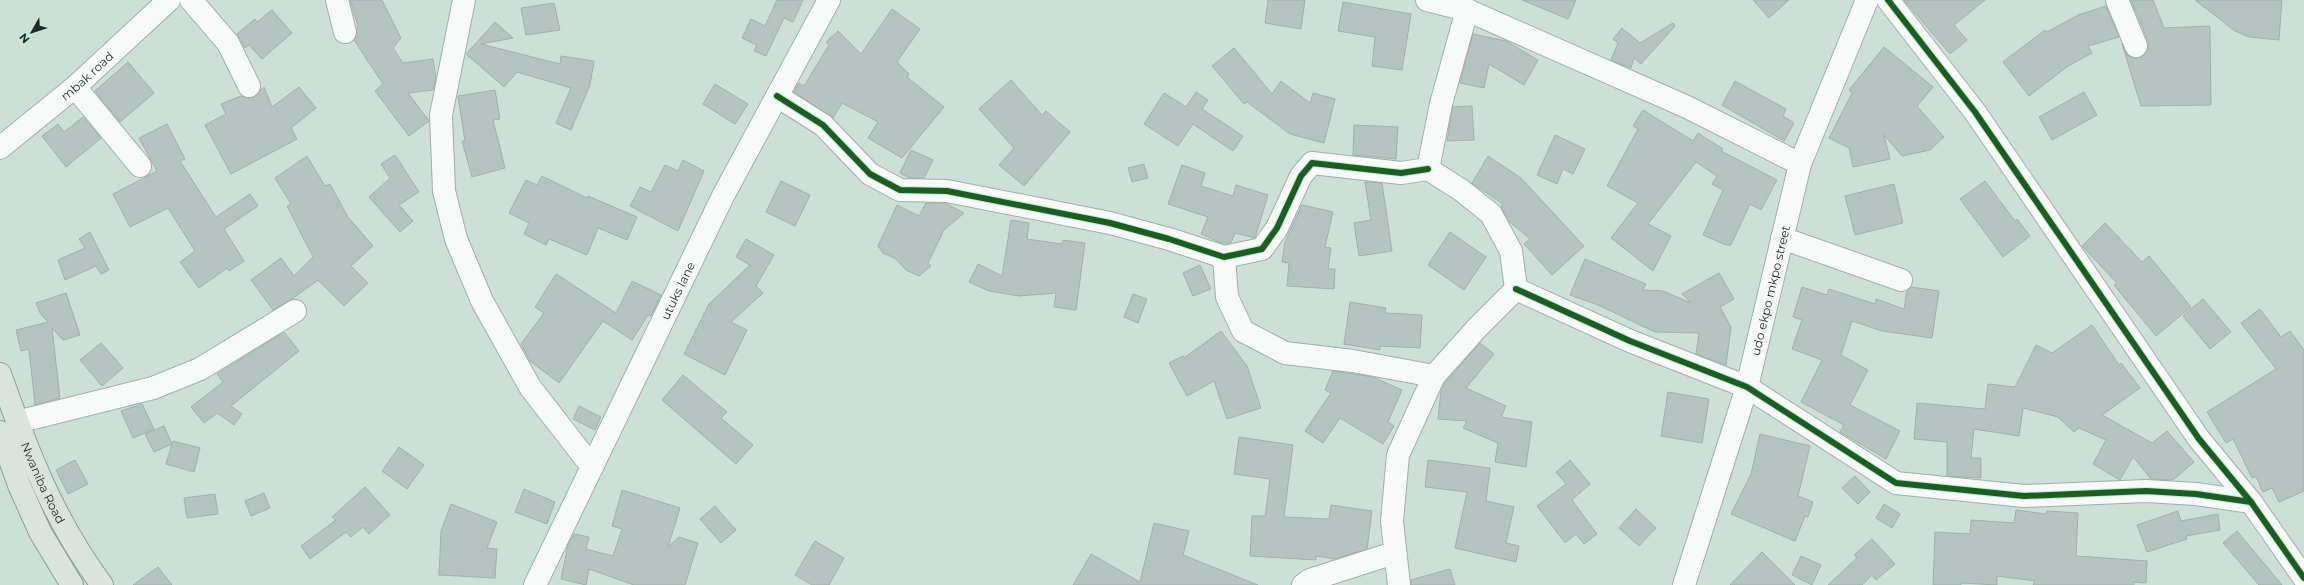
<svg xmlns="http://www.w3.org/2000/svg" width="2304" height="585" font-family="Montserrat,sans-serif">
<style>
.building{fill:#b4c4c1;stroke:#a0b1ad}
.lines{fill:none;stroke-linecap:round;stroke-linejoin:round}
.minor-casing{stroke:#9fafa9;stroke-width:24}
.major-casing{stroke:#89a091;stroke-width:24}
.minor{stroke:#f7faf9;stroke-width:22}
.major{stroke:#dae4dc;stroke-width:22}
.cycleway-casing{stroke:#c4e8da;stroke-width:8}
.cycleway{stroke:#1b5e20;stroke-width:6}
.labels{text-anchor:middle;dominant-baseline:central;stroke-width:3;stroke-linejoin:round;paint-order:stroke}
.street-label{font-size:12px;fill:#1d2b25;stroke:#c4e8da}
</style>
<rect width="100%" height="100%" fill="#cce0d8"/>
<!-- building -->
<g class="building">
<path d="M350 0H382L401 38 393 48 403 63 433 59 436 79 433 90 408 93 429 121 409 136 375 91 383 84 354 40 358 26Z"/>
<path d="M777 0H803L793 22 784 18 766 56 754 51 757 45 742 38 751 19 765 26Z"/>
<path d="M1268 0H1305L1301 29 1265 23Z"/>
<path d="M1522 0H1576L1568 19Z"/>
<path d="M1753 0H1789L1769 18Z"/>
<path d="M1904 0H1985L1954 25 1967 40 1950 54Z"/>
<path d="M2131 0H2153L2164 28 2210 26 2211 105 2141 106 2122 44 2128 56 2134 58 2141 57 2148 48V41Z"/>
<path d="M2195 0H2282L2279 40 2249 37 2235 31Z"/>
<path d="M1343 2 1411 14 1402 70 1372 66 1375 37 1338 31Z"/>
<path d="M554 3 560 30 526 35 521 8Z"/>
<path d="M2106 6 2119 37 2088 46 2092 53 2068 66 2029 96 2003 62 2045 30 2047 32 2078 15Z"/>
<path d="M892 9 920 29 897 62 909 74 907 77 944 107 902 158 868 138 878 122 842 103 833 118 794 92 799 83 804 86 829 45 826 42 838 31 861 54Z"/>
<path d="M272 10 292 33 262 59 249 45 245 48 237 34 255 19 257 22Z"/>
<path d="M495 22 513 38 481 44 560 64 561 56 594 61 590 85 571 130 556 123 571 88 517 72 504 87 466 54Z"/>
<path d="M1673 23 1675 26 1641 64 1634 58 1631 68 1611 60 1618 43 1613 39 1622 28 1640 43Z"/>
<path d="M1473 34 1506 41 1538 60 1524 85 1489 64 1484 88 1460 83Z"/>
<path d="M1884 47 1933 87 1917 106 1944 137 1930 150 1902 156 1884 135 1890 159 1853 167 1849 148 1829 138 1852 93 1849 90Z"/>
<path d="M1234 48 1272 94 1281 81 1310 103 1313 93 1335 99 1324 143 1290 134 1247 102 1244 104 1212 66Z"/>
<path d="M128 62 154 93 120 122 95 91Z"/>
<path d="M1011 80 1042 115 1046 111 1070 132 1024 186 999 165 1014 148 979 109Z"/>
<path d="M1735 81 1786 109 1783 116 1794 123 1784 141 1722 105Z"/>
<path d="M715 84 748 104 735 124 703 104Z"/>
<path d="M264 87 272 107 299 87 316 108 291 128 297 139 231 174 205 125 226 114 221 104 241 96 248 98 254 97Z"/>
<path d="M495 90 500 119 493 120 505 168 472 177 462 141H465L458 96Z"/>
<path d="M1196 92 1208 100 1202 109 1243 136 1233 151 1193 124 1178 146 1144 124 1164 93 1186 107Z"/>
<path d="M2084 92 2097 115 2052 140 2039 117Z"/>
<path d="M1472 106 1474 140 1447 141 1453 107Z"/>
<path d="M1643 110 1693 141 1698 133 1723 149 1721 151 1777 180 1761 210 1750 204 1731 245H1726L1703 235 1723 190 1712 184 1717 176 1696 162 1648 224 1671 236 1653 271 1611 238 1638 203 1607 186 1638 129 1633 126Z"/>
<path d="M83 117 101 138 66 167 42 136 58 124 64 132Z"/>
<path d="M167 124 185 159 180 161 216 217 250 194 258 206 224 229 244 261 229 271 227 268 199 288 180 262 195 251 168 208 130 227 113 194 157 171 139 138Z"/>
<path d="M1354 125 1398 127 1396 159 1353 155Z"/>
<path d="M1555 135 1585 149 1573 174 1563 169 1557 184 1537 175Z"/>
<path d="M911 150 933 160 924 178H909L900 173Z"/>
<path d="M395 155 419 192 399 205 413 221 400 232 369 197 390 178 381 164Z"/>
<path d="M307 156 325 186 330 184 348 217 373 246 351 266 368 283 344 306 318 280 292 299 273 310 251 280 281 258 294 276 313 257 287 206 291 204 275 178Z"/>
<path d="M1488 156 1521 178 1584 246 1552 275 1524 244 1530 239 1510 222 1501 207 1503 204 1472 183Z"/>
<path d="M683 160 704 171 678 231 630 206 640 187 651 192 665 165 678 171Z"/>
<path d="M1144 164 1148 178 1132 182 1128 168Z"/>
<path d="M1182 165 1205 173 1201 186 1233 196 1236 185 1268 195 1255 238 1235 233 1231 243H1221L1201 234 1208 217 1168 204Z"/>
<path d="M542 176 587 198 588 196 637 217 627 240 598 228 587 255 549 239 546 245 524 234 529 223 509 213 526 180 537 185Z"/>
<path d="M781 181 810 195 795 226 766 212Z"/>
<path d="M1985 181 2015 221 2017 219 2030 236 2003 257 1960 199Z"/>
<path d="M1365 182 1382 183 1392 251 1359 256 1354 223 1371 220Z"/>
<path d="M1894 184 1903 223 1855 235 1845 196Z"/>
<path d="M926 203H945L964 213 944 230 928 263 931 266 919 276 906 270 896 259 883 253 878 246 897 205 919 216Z"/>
<path d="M1302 205 1333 212 1325 247 1331 248 1328 269H1335L1334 289 1287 286 1289 263 1282 262 1285 242Z"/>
<path d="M1011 220 1029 223 1027 239 1062 244 1063 240 1085 243 1076 310 1054 307 1056 293 1019 296 989 291 969 282 978 264 1002 276Z"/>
<path d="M2105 223 2142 262 2149 256 2191 307 2156 336 2114 285 2117 283 2082 246Z"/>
<path d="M90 232 109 270 101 274 96 266 65 280 58 260 85 248 79 239Z"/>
<path d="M1450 232 1486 257 1464 290 1428 265Z"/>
<path d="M746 239 774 255 756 286 763 293 731 322 747 330 725 375 684 354 709 304 750 265 736 257Z"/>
<path d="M1585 259 1646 284 1643 290 1663 291 1691 303 1682 294 1719 273 1734 299 1720 307 1731 327 1726 365 1696 354 1699 333 1655 332 1598 305 1570 295Z"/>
<path d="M1200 265 1211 289 1193 296 1183 273Z"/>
<path d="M556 274 616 313 632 281 661 295 651 316 648 315 632 340 603 321 559 383 530 361 521 344 544 313 535 307Z"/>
<path d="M1802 287 1827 295 1829 289 1875 304 1876 299 1904 309 1907 291 1911 287 1939 291 1932 338 1882 331 1852 321 1841 355 1868 370 1850 405 1900 431 1886 459 1840 432 1844 425 1801 402 1822 360 1792 349 1802 320 1793 317Z"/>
<path d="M66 293 80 335 63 340 52 328 60 398 35 405 29 349 21 351 16 330 48 322 40 313 36 303Z"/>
<path d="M1133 294 1147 299 1138 323 1124 317Z"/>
<path d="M2203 299 2231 332 2210 349 2183 316Z"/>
<path d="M1350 302 1386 308 1385 313 1422 315 1420 348 1380 346V350L1344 344Z"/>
<path d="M2260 309 2281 337 2290 331 2304 350V491L2279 502 2272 488 2263 492 2256 477 2252 478 2233 439 2226 443 2207 412 2276 369 2241 323Z"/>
<path d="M2092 325 2119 365 2121 363 2140 388 2102 415 2152 443 2167 431 2194 462 2173 480 2151 479 2133 457 2120 480 2093 464 2106 440 2079 428 2074 432 2058 417 2023 408 2019 436 1974 429 1971 458H1981V478L1947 476V442L1914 439 1917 403 1985 409 1988 384 2015 387 2036 345 2052 353Z"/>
<path d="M1221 331 1247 366 1261 408 1227 419 1214 381 1187 396 1169 363 1183 356 1184 358Z"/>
<path d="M284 332 299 351 231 406 242 414 234 425 217 413 204 423 191 407 223 382 217 374Z"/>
<path d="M101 343 123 368 102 386 80 360Z"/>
<path d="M1480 343 1494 354 1466 388 1506 406 1501 417 1532 422 1526 467 1495 462 1498 443 1463 428 1467 421 1438 419 1441 391 1445 383Z"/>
<path d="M1333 371 1373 377 1402 390 1388 422 1394 426 1383 444 1340 418 1323 443 1305 431 1331 393 1325 390Z"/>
<path d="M683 375 727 412 721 418 753 445 736 464 662 400Z"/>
<path d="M1668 392 1709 399 1702 443 1661 436Z"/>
<path d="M142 404 154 429 133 438 121 411Z"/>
<path d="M579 406 601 417 595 430 573 419Z"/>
<path d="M164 426 172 444 173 441 200 448 194 472 166 464 172 444 154 452 145 434Z"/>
<path d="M1760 434 1810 446 1798 496 1813 502 1808 517 1805 516 1795 541 1731 514 1751 474Z"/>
<path d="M1239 437 1293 445 1284 517 1329 519 1331 505 1372 511 1367 549 1335 559 1316 556V560L1250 556 1252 516H1265L1270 479 1234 474Z"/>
<path d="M399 447 424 465 407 489 382 471Z"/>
<path d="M75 460 88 484 68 494 56 470Z"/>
<path d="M1428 460 1490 468 1486 501 1514 507 1506 543 1519 546 1516 562 1455 548 1467 492 1425 487Z"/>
<path d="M1570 460 1590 484 1572 500 1597 534 1584 544 1576 534 1565 543 1537 506 1566 484 1556 472Z"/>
<path d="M1855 476 1870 492 1858 504 1842 488Z"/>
<path d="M365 487 390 515 369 534 363 527 351 537 346 532 310 559 301 546 336 520 332 517Z"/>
<path d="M524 489 555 502 547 524 515 512Z"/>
<path d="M622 490 680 508 668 547 679 537 698 543 685 585H634L589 569 586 585 561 579 568 545 574 534 589 537 586 549 613 556 622 529 612 526Z"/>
<path d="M264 493 270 508 251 516 245 501Z"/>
<path d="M215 494 218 514 187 518 184 498Z"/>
<path d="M451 504 497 522 487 548 497 549 495 578 439 575 441 531Z"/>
<path d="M1884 504 1900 514 1892 528 1876 518Z"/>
<path d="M715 506 736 530 721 543 700 519Z"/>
<path d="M1636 509 1656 528 1639 546 1619 528Z"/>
<path d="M2016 510 2046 514 2047 511 2078 513 2076 556 2147 561 2146 583 2134 582V585H2033L2035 581 1997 576V585L1961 583V585H1933L1935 532 1970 534 1971 520 2014 523Z"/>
<path d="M2178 511 2181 521 2218 514 2220 530 2186 536 2187 539 2147 552 2137 525Z"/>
<path d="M1154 523 1189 531 1183 555 1258 585H1073L1091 554 1140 582Z"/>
<path d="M2237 531 2282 585H2259L2223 543Z"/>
<path d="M1872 539 1895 564 1876 580 1872 575 1862 585H1828L1857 558 1854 555Z"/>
<path d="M815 541 844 558 829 585H812L795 575Z"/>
<path d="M1762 552 1795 585H1730Z"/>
<path d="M1801 556 1821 565 1812 585 1792 575Z"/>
<path d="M158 567 172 585H133Z"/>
<path d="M1450 569 1455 585H1411V580Z"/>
</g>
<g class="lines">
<defs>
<g id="minor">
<path d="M191 0 228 43 249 86"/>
<path d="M337 0 345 32"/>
<path d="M464 0 441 115 444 191 456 239 482 301 530 387 592 467"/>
<path d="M1427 0 1467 10 1687 107 1800 164"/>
<path d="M1888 0 1975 112 2199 439 2251 502 2304 578"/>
<path d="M2117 0 2136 46"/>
<path d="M1467 10 1441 104 1428 169 1461 190 1491 214 1511 251 1516 289"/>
<path d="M75 87 140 166"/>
<path d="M777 96 823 125 870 174 900 190 947 191 1110 223 1169 239 1224 257 1262 249 1277 228 1301 176 1312 163 1401 173 1428 169"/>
<path id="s1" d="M0 148 75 87 169 0"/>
<path d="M1782 238 1901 280"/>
<path d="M1224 257 1227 297 1243 331 1285 353 1353 361 1434 376"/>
<path d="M1516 289 1630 341 1747 387 1896 483 2024 496 2146 491 2196 494 2251 502"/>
<path d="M17 422 153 388 200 369 295 311"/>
<path id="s2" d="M535 585 723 196 829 0"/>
<path d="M1303 585 1310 580 1394 553"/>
<path d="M1399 585 1392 521 1398 455 1434 376 1477 328 1516 289"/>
<path id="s3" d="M1684 585 1747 387 1800 164 1867 0"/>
</g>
<g id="major">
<path id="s4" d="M0 374C27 450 53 519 102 585"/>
<path d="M0 432 19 485 40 532 72 585"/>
</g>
</defs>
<!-- minor casing -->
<use href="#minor" class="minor-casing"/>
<!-- major casing -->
<use href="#major" class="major-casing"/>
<!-- minor -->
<use href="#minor" class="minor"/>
<!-- major -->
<use href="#major" class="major"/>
<defs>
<g id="cycleway">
<path d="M1888 0 1975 112 2199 439 2251 502 2304 578"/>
<path d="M777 96 823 125 870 174 900 190 947 191 1110 223 1169 239 1224 257 1262 249 1277 228 1301 176 1312 163 1401 173 1428 169"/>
<path d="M1516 289 1630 341 1747 387 1896 483 2024 496 2146 491 2196 494 2251 502"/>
</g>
</defs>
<!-- cycleway casing -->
<use href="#cycleway" class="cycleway-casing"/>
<!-- cycleway -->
<use href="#cycleway" class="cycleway"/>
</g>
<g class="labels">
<!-- street labels -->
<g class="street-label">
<text stroke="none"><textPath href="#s1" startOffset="113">mbak road</textPath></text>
<text stroke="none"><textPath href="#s2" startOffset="327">utuks lane</textPath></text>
<text stroke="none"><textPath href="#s3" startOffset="307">udo ekpo mkpo street</textPath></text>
<text stroke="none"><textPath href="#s4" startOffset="117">Nwaniba Road</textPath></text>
</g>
</g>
<!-- north arrow -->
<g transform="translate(32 32) rotate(231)" stroke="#c4e8da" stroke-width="3" paint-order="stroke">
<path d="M0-3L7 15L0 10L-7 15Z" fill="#1d2b25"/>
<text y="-6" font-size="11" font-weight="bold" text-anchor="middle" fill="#1d2b25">N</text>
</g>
</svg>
